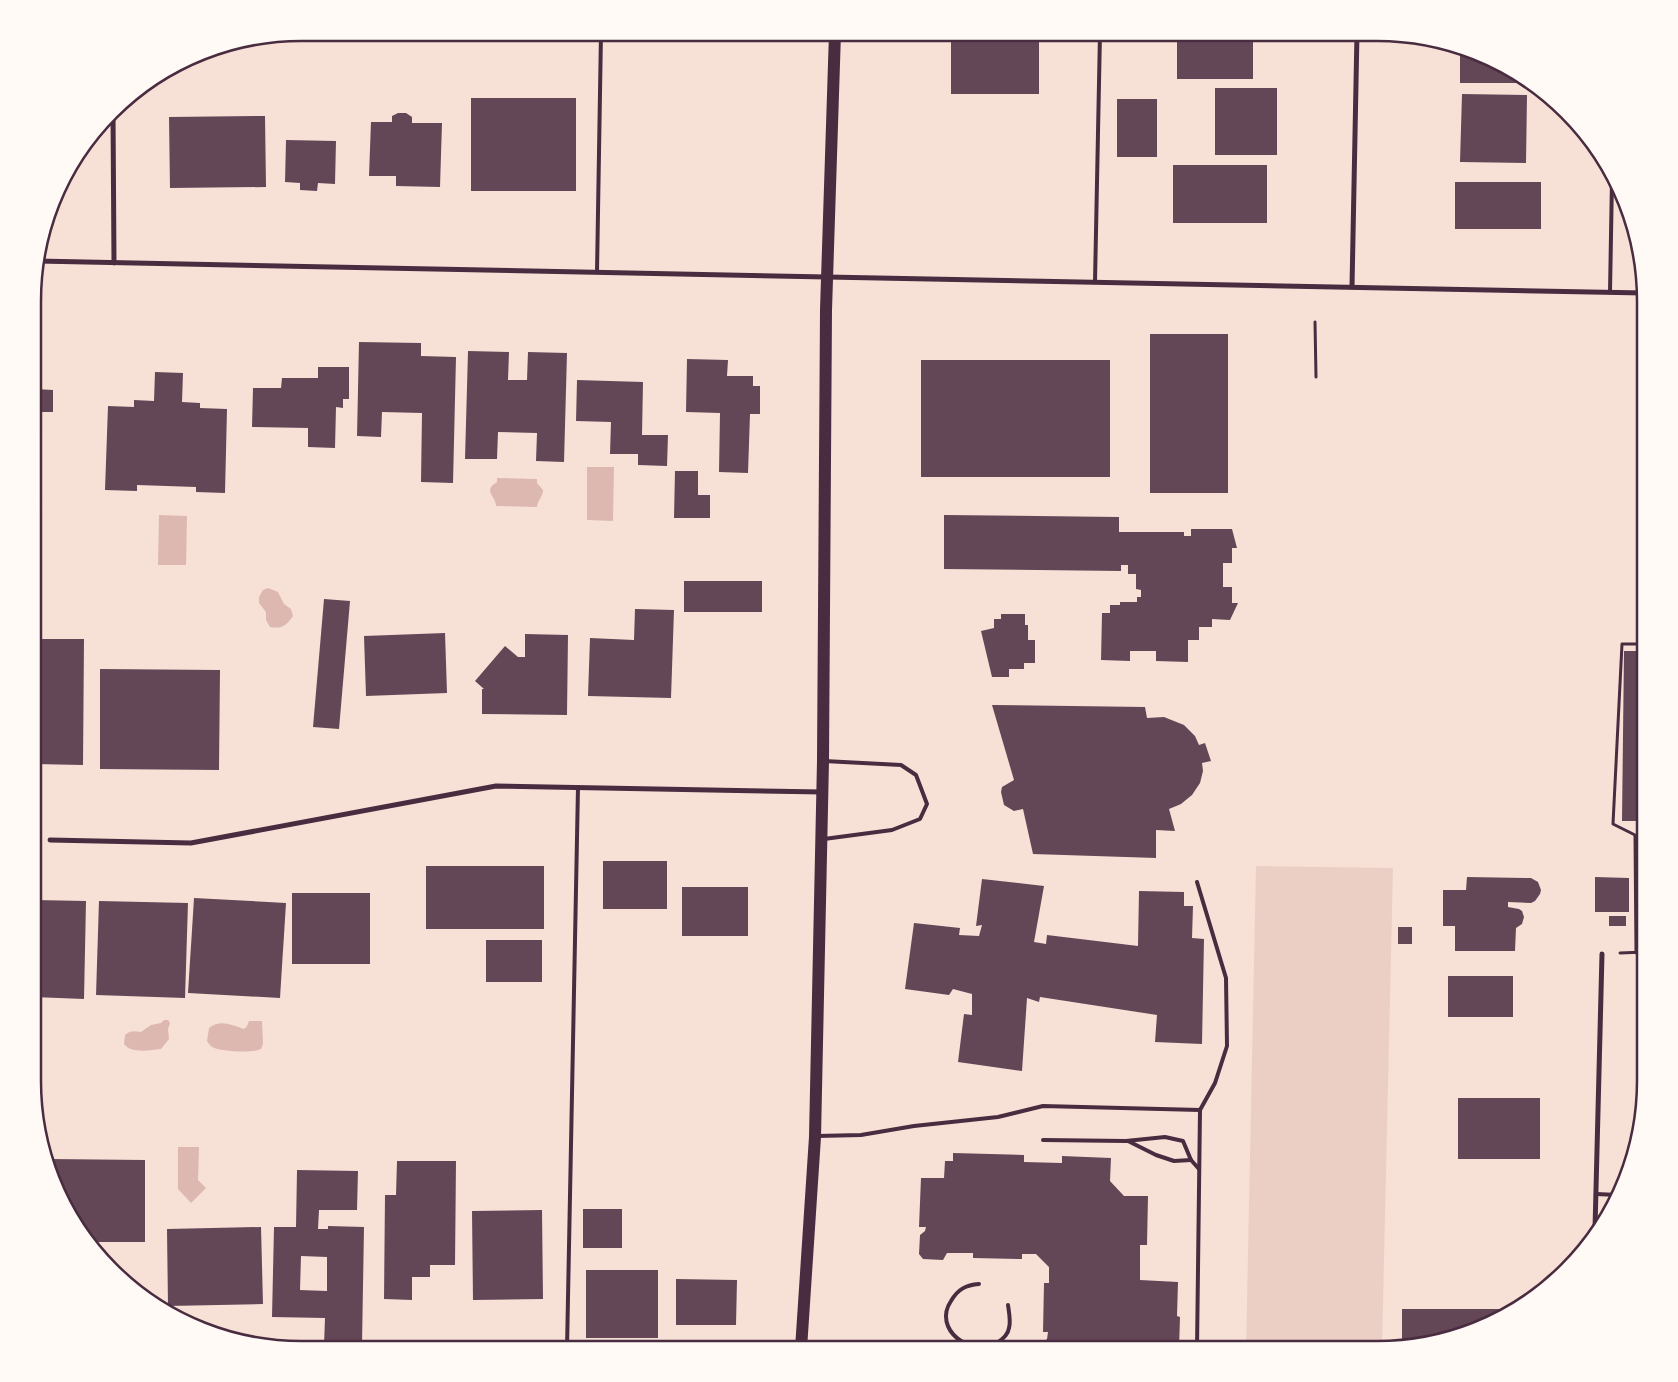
<svg xmlns="http://www.w3.org/2000/svg" width="1678" height="1382" font-family="Georgia,serif">
<style>
.green{fill:#ebcfc5}
.water{fill:#dcb8b0}
.building{fill:#644757;fill-rule:evenodd}
.lines{fill:none;stroke-linecap:round;stroke-linejoin:round}
.path{stroke:#4a2c40;stroke-width:3}
.service{stroke:#4a2c40;stroke-width:4}
.minor{stroke:#4a2c40;stroke-width:5}
.primary{stroke:#4a2c40;stroke-width:12}
.rim{fill:none;stroke:#4a2c40;stroke-width:2.5}
</style>
<rect width="100%" height="100%" fill="#f7e1d7"/>
<!-- green -->
<path class="green" d="M1256 866 1393 868 1382 1348 1246 1349Z"/>
<!-- water -->
<g class="water">
<path d="M587 467H614L613 521 587 520Z"/>
<path d="M497 478 537 479V483L543 490C543 497 537 501 537 507L496 506C496 496 482 491 497 482Z"/>
<path d="M159 515 187 516 186 565H158Z"/>
<path d="M268 588 278 592 284 604 291 609 293 616C286 626 282 629 270 627L266 620V612L259 603V597L263 590Z"/>
<path d="M164 1020H168L170 1023 168 1029 169 1039 161 1049C149 1050 132 1054 124 1044L125 1035C130 1030 135 1031 141 1032L151 1025 161 1023Z"/>
<path d="M249 1021H262L263 1044 261 1049C253 1053 221 1052 212 1047 211 1046 208 1043 207 1041L209 1028C221 1019 231 1025 244 1029L247 1026Z"/>
<path d="M178 1147H199L198 1180 206 1188 191 1203 178 1189Z"/>
</g>
<!-- building -->
<g class="building">
<rect x="951" y="33" width="88" height="61"/>
<rect x="1126" y="33" width="38" height="6"/>
<rect x="1177" y="33" width="76" height="46"/>
<path d="M1460 48 1480 53 1519 79V83H1460Z"/>
<rect x="1215" y="88" width="62" height="67"/>
<path d="M1462 94 1527 95 1526 163 1460 162Z"/>
<rect x="471" y="98" width="105" height="93"/>
<rect x="1117" y="99" width="40" height="58"/>
<path d="M398 113H406L412 117V123H442L440 187 396 186V176H369L371 122H392V116Z"/>
<path d="M265 116 266 187 170 188 169 117Z"/>
<path d="M286 140 336 141 335 184 318 183 317 191 300 190V183L285 182Z"/>
<rect x="1173" y="165" width="94" height="58"/>
<rect x="1455" y="182" width="86" height="47"/>
<rect x="1150" y="334" width="78" height="159"/>
<path d="M359 342 421 343V356L456 357 453 483 421 482 422 413 382 412 381 437 357 436Z"/>
<path d="M468 351 509 352 508 380H527L528 352 567 353 564 462 536 461 537 433 498 432 497 459H465Z"/>
<path d="M687 359 728 360 727 376H753V386H760V414H750L748 473 719 472 720 413 686 412Z"/>
<rect x="921" y="360" width="189" height="117"/>
<path d="M318 367H349V399H343V408L336 407 335 448 308 447V428L252 427 253 388H281L282 378H318Z"/>
<path d="M155 372 183 373 182 402 200 403V408L227 409 225 493 196 492V487L137 485V491L105 490 108 406 134 407V400L154 401Z"/>
<path d="M577 380 643 382 642 435H668L667 466 638 465V454H610L611 422 576 421Z"/>
<path d="M35 389 53 390V412H42L41 451 34 450Z"/>
<path d="M675 471H698V495H710V518H674Z"/>
<path d="M944 515 1119 517V532H1184V536H1191V529H1232L1237 548H1232V563H1223V587H1232V603H1238L1230 620 1212 619V627H1199V640H1188V662L1156 661V651H1130V661L1101 660 1102 613H1110V605H1120V602H1137V597H1141V590L1136 589V574H1128V565H1121V571L944 569Z"/>
<rect x="684" y="581" width="78" height="31"/>
<path d="M324 599 350 601 339 729 313 727Z"/>
<path d="M635 609 674 610 671 698 588 696 590 638 634 640Z"/>
<path d="M1001 614H1025V625H1028V640H1035V663H1024V669H1009V677H992L981 631 994 628V619H1001Z"/>
<path d="M445 633 447 693 366 696 364 636Z"/>
<path d="M525 634 568 635 567 715 482 714V689H484L475 681 505 646 518 657H525Z"/>
<path d="M34 639H84L83 765 34 764Z"/>
<path d="M1624 651H1645V821H1622Z"/>
<path d="M100 669 220 670 219 770 100 769Z"/>
<path d="M992 705 1145 707 1147 718 1164 717 1184 725 1195 736 1199 745 1205 743 1211 761 1202 763 1203 771 1200 783 1192 795 1181 804 1169 809 1175 831 1156 830V858L1033 854 1023 809 1014 811 1004 805 1001 792 1002 787 1014 780Z"/>
<rect x="603" y="861" width="64" height="48"/>
<rect x="426" y="866" width="118" height="63"/>
<path d="M1467 877 1531 878 1538 882 1541 890 1540 894 1535 901 1531 903 1508 902V907L1519 909 1522 911 1524 917 1522 924 1516 928 1515 951H1455V926H1443V890H1466Z"/>
<path d="M1595 877 1629 878V912H1595Z"/>
<path d="M982 879 1044 886 1034 942 1046 944 1047 935 1138 946 1139 891 1184 892V906H1193L1192 938 1204 939 1202 1044 1155 1042 1157 1015 1040 997 1039 1002 1027 998 1022 1071 958 1062 964 1014 972 1015V994L953 989 949 995 905 989 914 923 960 928 959 935 979 936 982 925 976 926Z"/>
<rect x="682" y="887" width="66" height="49"/>
<rect x="292" y="893" width="78" height="71"/>
<path d="M194 898 286 903 280 998 188 993Z"/>
<path d="M34 900 86 901 84 999 33 997Z"/>
<path d="M99 901 188 903 185 998 96 995Z"/>
<rect x="1609" y="916" width="17" height="10"/>
<rect x="1398" y="927" width="14" height="17"/>
<rect x="486" y="940" width="56" height="42"/>
<rect x="1448" y="976" width="65" height="41"/>
<rect x="1458" y="1098" width="82" height="61"/>
<path d="M953 1153 1024 1155V1162L1062 1163V1156L1111 1158 1110 1181 1124 1196H1148L1147 1245H1140V1280L1178 1282 1177 1316 1180 1317 1179 1349H1040V1345L1047 1339 1048 1332H1043L1044 1283H1049V1267L1036 1254H1022V1259L973 1258V1253H947L943 1260 923 1259 919 1254 920 1235 925 1231 926 1227H919L921 1178H944L945 1161H953Z"/>
<path d="M49 1159 145 1160V1242H91L60 1199Z"/>
<path d="M397 1161H456L455 1265H430V1277H412V1300L384 1299 385 1195H396Z"/>
<path d="M297 1170 358 1171 357 1210H319L318 1229H328V1226L364 1227 362 1345H324L325 1318 272 1317 274 1227H296ZM301 1256 327 1257V1291L300 1290Z"/>
<rect x="583" y="1209" width="39" height="39"/>
<path d="M542 1210 543 1299 473 1300 472 1211Z"/>
<path d="M261 1227 263 1304 168 1306 167 1229Z"/>
<rect x="586" y="1270" width="72" height="68"/>
<path d="M676 1279 737 1280 736 1325H676Z"/>
<path d="M1402 1309H1510L1480 1329 1402 1344Z"/>
</g>
<g class="lines">
<!-- path -->
<g class="path">
<path d="M1315 322 1316 377"/>
<path d="M1620 953 1645 952"/>
<path d="M1636 953 1635 835 1613 824 1622 644H1645"/>
</g>
<!-- service -->
<g class="service">
<path d="M597 272 601 33"/>
<path d="M1095 282 1100 33"/>
<path d="M1610 292 1612 179"/>
<path d="M824 839 892 830 920 819 927 804 916 775 901 765 824 761"/>
<path d="M1197 882 1226 978 1227 1046 1215 1083 1200 1110"/>
<path d="M817 1136 861 1135 914 1126 998 1117 1043 1106 1200 1110 1197 1349"/>
<path d="M1043 1140 1126 1141 1165 1137 1183 1141 1191 1160 1199 1169"/>
<path d="M1128 1141 1156 1155 1174 1161 1191 1160"/>
<path d="M1596 1194 1618 1195"/>
<path d="M979 1284C966 1285 958 1289 951 1301 932 1329 971 1358 997 1343 1003 1339 1008 1335 1009 1328 1011 1322 1009 1312 1008 1305"/>
<path d="M567 1349 578 787"/>
</g>
<!-- minor -->
<g class="minor">
<path d="M113 112 114 263"/>
<path d="M37 261 827 277 1644 293"/>
<path d="M1352 287 1357 33"/>
<path d="M50 840 191 843 496 786 822 792"/>
<path d="M1595 1229 1602 954"/>
</g>
<!-- primary -->
<path class="primary" d="M801 1349 815 1137 823 761 826 310 835 33"/>
</g>
<!-- crop -->
<path d="M0 0H1678V1382H0ZM301 41H1377A260 260 0 0 1 1637 301V1081A260 260 0 0 1 1377 1341H301A260 260 0 0 1 41 1081V301A260 260 0 0 1 301 41Z" fill="#fffaf5" fill-rule="evenodd"/>
<path class="rim" d="M301 41H1377A260 260 0 0 1 1637 301V1081A260 260 0 0 1 1377 1341H301A260 260 0 0 1 41 1081V301A260 260 0 0 1 301 41Z"/>
</svg>
